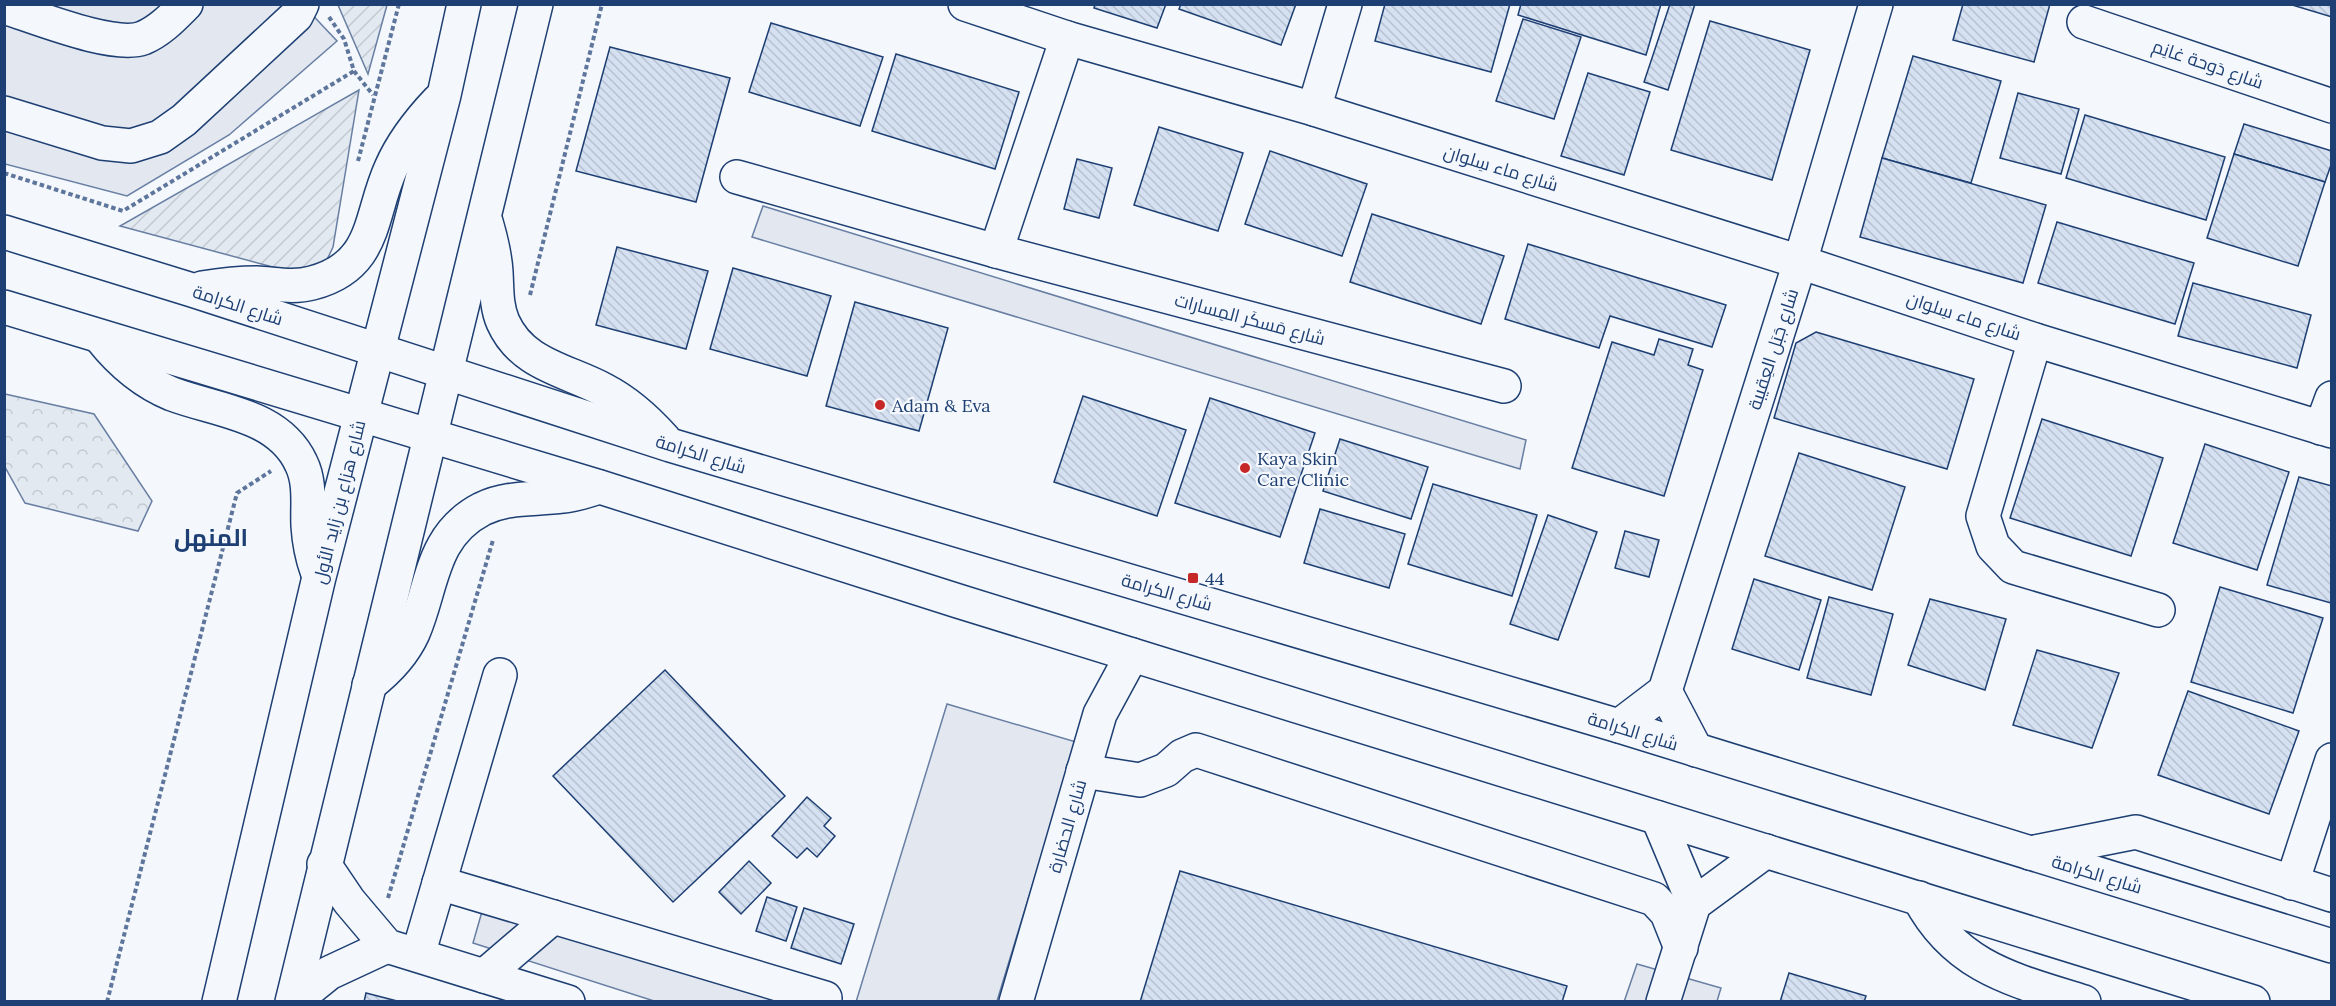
<svg xmlns="http://www.w3.org/2000/svg" width="2336" height="1006" font-family="Lora,Cairo,serif">
<style>
.park{fill:url(#park-crowns);stroke:#687fa3;stroke-width:1.5}
.garden{fill:url(#garden-furrows);stroke:#687fa3;stroke-width:1.5}
.parking{fill:#e3e8f0;stroke:#687fa3;stroke-width:1.5}
.building{fill:url(#building-back-hatch);stroke:#1d3f73;stroke-width:1.5}
.lines{fill:none;stroke-linecap:round;stroke-linejoin:round}
.minor-casing{stroke:#1d3f73;stroke-width:36}
.major-casing{stroke:#1d3f73;stroke-width:36}
.path{stroke:#5e769c;stroke-width:4;stroke-dasharray:4.5 3;stroke-linecap:butt}
.minor{stroke:#f4f7fb;stroke-width:33}
.major{stroke:#f4f7fb;stroke-width:33}
.poi-dot{fill:#c62828;stroke:#f4f7fb;stroke-width:2}
.labels{text-anchor:middle;dominant-baseline:central;stroke-width:4.5;stroke-linejoin:round;paint-order:stroke}
.street-label{font-size:18px;fill:#1d3f73;stroke:#f4f7fb}
.poi-label{font-size:18px;fill:#1d3f73;stroke:#f4f7fb;text-anchor:start}
.district-label{font-size:24px;font-weight:bold;fill:#1d3f73;stroke:#f4f7fb}
</style>
<defs>
<pattern id="park-crowns" width="20" height="18" patternUnits="userSpaceOnUse" patternTransform="scale(1.5)"><rect width="20" height="18" fill="#e3e9f0"/><path d="M2 6a3 3 0 1 1 6 0M12 15a3 3 0 1 1 6 0" fill="none" stroke="#c2c9d1"/></pattern>
<pattern id="garden-furrows" width="10" height="10" patternUnits="userSpaceOnUse" patternTransform="scale(1.5)"><rect width="10" height="10" fill="#e3e9f0"/><path d="M-1 1l2-2M0 10L10 0M9 11l2-2" fill="none" stroke="#c2c9d1"/></pattern>
<pattern id="building-back-hatch" width="6" height="6" patternUnits="userSpaceOnUse" patternTransform="scale(1.5)"><rect width="6" height="6" fill="#d5e0f0"/><path d="M-1 5l2 2M0 0l6 6M5-1l2 2" fill="none" stroke="#b6c1d1"/></pattern>
</defs>
<rect width="100%" height="100%" fill="#f4f7fb"/>
<!-- park -->
<path class="park" d="M5 394 94 414 152 501 138 531 25 503 5 467Z"/>
<!-- garden -->
<g class="garden">
<path d="M338 5H387L368 74Z"/>
<path d="M359 90 333 247 325 264 299 274 120 226Z"/>
</g>
<!-- parking -->
<g class="parking">
<path d="M4 5H303L337 41 229 135 127 196 5 164Z"/>
<path d="M763 206 1526 440 1520 469 752 237Z"/>
<path d="M947 704 1076 742 997 1001 856 1002Z"/>
<path d="M491 880 808 980 803 1001H654L473 943Z"/>
<path d="M1637 964 1721 988 1717 1001 1624 1002Z"/>
</g>
<!-- building -->
<g class="building">
<path d="M1095 4H1166L1157 28 1094 8Z"/>
<path d="M1181 4H1296L1281 45 1179 9Z"/>
<path d="M1385 4H1510L1491 72 1375 41Z"/>
<path d="M1521 4H1661L1646 55 1518 15Z"/>
<path d="M1670 4H1695L1668 90 1644 82Z"/>
<path d="M1963 4H2050L2034 62 1953 40Z"/>
<path d="M2289 4H2332V17Z"/>
<path d="M1523 19 1581 37 1554 119 1496 101Z"/>
<path d="M1710 21 1810 50 1772 180 1671 150Z"/>
<path d="M771 23 883 57 860 126 749 92Z"/>
<path d="M610 47 730 78 696 202 576 171Z"/>
<path d="M896 54 1019 92 995 169 872 131Z"/>
<path d="M1913 56 2001 81 1971 183 1882 158Z"/>
<path d="M1588 73 1650 92 1624 175 1561 156Z"/>
<path d="M2018 93 2079 109 2061 174 2000 158Z"/>
<path d="M2085 115 2225 157 2206 220 2066 178Z"/>
<path d="M2244 124 2332 151V162L2325 182 2234 154Z"/>
<path d="M1159 127 1243 153 1218 231 1134 205Z"/>
<path d="M1270 151 1367 184 1342 256 1245 224Z"/>
<path d="M2234 154 2325 182 2298 266 2207 238Z"/>
<path d="M1882 158 2046 205 2023 283 1860 237Z"/>
<path d="M1077 159 1112 168 1099 218 1064 209Z"/>
<path d="M1372 214 1504 256 1481 324 1350 282Z"/>
<path d="M2057 222 2194 263 2175 324 2038 283Z"/>
<path d="M1528 244 1726 305 1712 347 1610 316 1599 348 1505 319Z"/>
<path d="M617 247 708 271 686 349 596 325Z"/>
<path d="M733 268 831 296 807 376 710 349Z"/>
<path d="M2193 283 2311 315 2297 368 2178 336Z"/>
<path d="M855 302 948 328 919 431 826 406Z"/>
<path d="M1816 332 1974 379 1947 469 1774 418 1796 343Z"/>
<path d="M1659 339 1693 349 1688 365 1703 370 1664 496 1572 468 1612 342 1654 355Z"/>
<path d="M1083 396 1186 430 1157 516 1054 482Z"/>
<path d="M1210 398 1315 433 1280 537 1175 503Z"/>
<path d="M2042 419 2163 458 2131 556 2010 518Z"/>
<path d="M1340 439 1428 467 1411 519 1323 491Z"/>
<path d="M2205 444 2289 472 2257 570 2173 543Z"/>
<path d="M1799 453 1905 487 1872 590 1765 556Z"/>
<path d="M2299 477 2332 486 2331 603 2267 585Z"/>
<path d="M1433 484 1537 515 1512 596 1408 564Z"/>
<path d="M1320 509 1405 534 1389 588 1304 563Z"/>
<path d="M1548 515 1597 532 1558 640 1510 624Z"/>
<path d="M1625 531 1659 540 1649 577 1615 568Z"/>
<path d="M1754 579 1821 600 1799 670 1732 649Z"/>
<path d="M2220 587 2323 618 2293 713 2191 682Z"/>
<path d="M1829 597 1893 614 1871 695 1807 678Z"/>
<path d="M1930 599 2006 619 1985 690 1908 665Z"/>
<path d="M2037 650 2119 673 2092 748 2013 725Z"/>
<path d="M665 670 785 796 673 902 553 776Z"/>
<path d="M2188 691 2299 731 2269 814 2158 775Z"/>
<path d="M807 797 831 818 824 826 835 836 817 857 807 848 797 858 772 836Z"/>
<path d="M749 861 771 883 741 914 719 892Z"/>
<path d="M1180 871 1567 986 1562 1002H1140Z"/>
<path d="M767 897 797 907 786 941 756 931Z"/>
<path d="M804 908 854 924 841 964 791 948Z"/>
<path d="M1789 973 1866 996 1864 1002H1780Z"/>
<path d="M366 993 401 1002H364Z"/>
</g>
<g class="lines">
<defs>
<g id="minor">
<path d="M965 4 1067 38 1314 109 1800 262 2035 340 2332 431"/>
<path d="M4 7C36 17 114 49 143 38 160 31 173 17 186 4"/>
<path d="M2084 22 2332 106"/>
<path d="M1314 109 1345 4"/>
<path d="M4 113 102 143 131 146 160 137 184 120 296 16 302 4"/>
<path d="M737 177 996 251 1504 386"/>
<path d="M996 251 1067 38"/>
<path d="M2035 340 1983 516 1993 546 2013 567 2158 610"/>
<path d="M2321 428 2332 398"/>
<path d="M1665 691 1696 750"/>
<path d="M1619 726 1665 691 1800 262 1876 4"/>
<path d="M1083 771 1140 780 1166 770 1182 756 1196 750 1654 899 1667 913 1681 948"/>
<path d="M1658 818 1694 904"/>
<path d="M2030 853 2136 832 2332 895"/>
<path d="M324 864 349 901 387 946 568 1002"/>
<path d="M439 883 825 998 824 1002"/>
<path d="M2292 883 2332 760"/>
<path d="M1919 898C1956 968 2014 980 2084 1002"/>
<path d="M418 955 500 675"/>
<path d="M484 976 553 917"/>
<path d="M293 1002 329 973 387 946"/>
<path d="M1016 1002 1100 714 1132 655"/>
<path d="M1663 1002 1694 904 1766 851"/>
</g>
<g id="major">
<path d="M486 222C491 239 495 255 496 272 497 289 496 306 503 322 522 365 567 370 604 390 627 402 647 420 664 439"/>
<path d="M4 232 192 290 670 445 1619 726 2332 946"/>
<path d="M202 288C221 285 239 283 257 283 276 284 294 288 312 283 377 266 369 216 391 168 402 143 419 121 438 101"/>
<path d="M4 307 600 487 958 601 2253 1002"/>
<path d="M101 338C120 362 143 382 172 394 217 411 278 414 301 463 311 483 307 505 308 526 309 542 312 557 317 571"/>
<path d="M369 685C387 671 403 655 413 633 433 587 430 536 482 509 509 496 535 500 563 496 575 495 587 491 599 487"/>
<path d="M219 1002 319 577 444 95 464 4"/>
<path d="M292 1002 536 4"/>
</g>
</defs>
<!-- minor casing -->
<use href="#minor" class="minor-casing"/>
<!-- major casing -->
<use href="#major" class="major-casing"/>
<!-- path -->
<g class="path">
<path d="M329 17 344 39 354 71 373 95"/>
<path d="M358 161 399 4"/>
<path d="M4 173 123 211 354 71"/>
<path d="M530 295 602 4"/>
<path d="M388 898 493 540"/>
<path d="M107 1002 237 493 271 471"/>
</g>
<!-- minor -->
<use href="#minor" class="minor"/>
<!-- major -->
<use href="#major" class="major"/>
</g>
<!-- markers -->
<g class="poi-dot">
<circle cx="880" cy="405" r="6"/>
<circle cx="1245" cy="468" r="6"/>
<rect x="1187" y="572" width="12" height="12" rx="3"/>
</g>
<g class="labels">
<!-- street labels -->
<g class="street-label">
<text transform="translate(2208 64) rotate(19)">شارع دَوحة غانِم</text>
<text transform="translate(1501 168) rotate(17)">شارع ماء سِلوان</text>
<text transform="translate(238 305) rotate(18)">شارع الكرامة</text>
<text transform="translate(1964 316) rotate(18)">شارع ماء سِلوان</text>
<text transform="translate(1250 319) rotate(15)">شارع مَسكَر المِسارات</text>
<text transform="translate(1773 349) rotate(-72)">شارع جَبَل العِقيبة</text>
<text transform="translate(701 454) rotate(17)">شارع الكرامة</text>
<text transform="translate(339 502) rotate(-76)">شارع هزاع بن زايد الأول</text>
<text transform="translate(1167 592) rotate(16)">شارع الكرامة</text>
<text transform="translate(1633 731) rotate(17)">شارع الكرامة</text>
<text transform="translate(1067 826) rotate(-74)">شارع الحضارة</text>
<text transform="translate(2097 874) rotate(17)">شارع الكرامة</text>
</g>
<!-- poi labels -->
<g class="poi-label">
<text x="892" y="405">Adam &amp; Eva</text>
<text x="1257" y="458">Kaya Skin<tspan x="1257" dy="21">Care Clinic</tspan></text>
<text x="1205" y="578">44</text>
</g>
<!-- district labels -->
<g class="district-label">
<text x="211" y="537">المنهل</text>
</g>
</g>
<!-- border -->
<rect width="2336" height="1006" fill="none" stroke="#1d3f73" stroke-width="12"/>
</svg>
